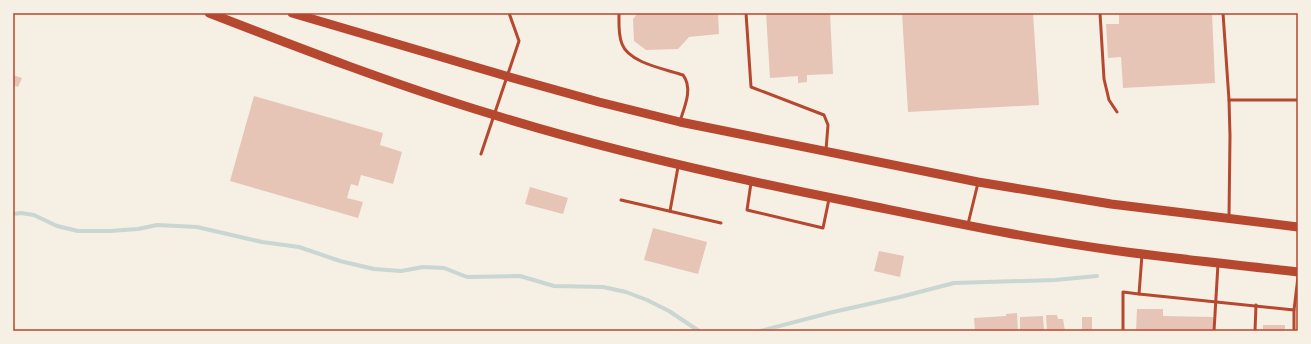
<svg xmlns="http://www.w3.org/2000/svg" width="1311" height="344" font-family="'Fira Sans Condensed',sans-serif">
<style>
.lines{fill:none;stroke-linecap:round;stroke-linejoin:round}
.stream{stroke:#c9d6d2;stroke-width:4}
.building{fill:#e6c5b7}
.service{stroke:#b5482f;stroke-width:3}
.primary{stroke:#b5482f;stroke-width:9}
.neatline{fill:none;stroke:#b5482f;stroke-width:1.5}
</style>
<rect width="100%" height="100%" fill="#f6efe4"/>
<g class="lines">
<!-- stream -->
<g class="stream">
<path d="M13 214 21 213 34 215 57 226 78 231H110L138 229 157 225 197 227 262 242 299 247 340 261 374 269 401 271 423 267 444 268 467 277 520 276 554 286 603 287 626 292 647 300 669 311 699 331"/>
<path d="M760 331 833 312 900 297 954 283 1055 280 1097 276"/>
</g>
</g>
<!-- building -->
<g class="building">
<path d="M638 13H718L719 34 689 37 678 49 646 50 634 41 633 19Z"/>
<path d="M766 13H830L833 74 807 75V82L798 83V76L770 78Z"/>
<path d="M902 13H1033L1039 105 908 112Z"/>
<path d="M1119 13H1212L1215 83 1123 88 1121 57 1108 58 1106 24H1119Z"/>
<path d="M13 75 22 78 18 87 13 85Z"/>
<path d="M254 96 383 133 380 145 402 152 393 184 361 175 358 186 351 184 347 198 363 202 358 218 230 181Z"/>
<path d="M530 187 568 198 563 214 525 204Z"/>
<path d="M653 228 707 242 698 274 644 260Z"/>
<path d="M879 251 904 256 900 277 874 271Z"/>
<path d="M1137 309H1163V316L1213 317V331H1136Z"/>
<path d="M1017 313 1018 331H975L974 318 1006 316V314Z"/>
<path d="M1046 315H1057L1058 319H1063L1065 331H1047Z"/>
<path d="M1043 316 1044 331H1020V317Z"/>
<rect x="1082" y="317" width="10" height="14"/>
<rect x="1263" y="325" width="22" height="6"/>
</g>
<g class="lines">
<!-- service -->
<g class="service">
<path d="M619 13C619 23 618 34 622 44 629 63 665 69 683 75 693 88 685 106 680 121"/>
<path d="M746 13 751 87 824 115 828 125 826 150"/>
<path d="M1100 13 1104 79 1109 100 1117 112"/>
<path d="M1223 13 1229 100 1230 136 1229 217"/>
<path d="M1229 100H1298"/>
<path d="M481 154 519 41 509 13"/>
<path d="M751 183 747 210 823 228 829 199"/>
<path d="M621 200 721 223"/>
<path d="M670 211 678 167"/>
<path d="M968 224 978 183"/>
<path d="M1142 255 1139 294 1294 310 1298 277"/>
<path d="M1294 310V331"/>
<path d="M1123 331V292L1139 294"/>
<path d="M1214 331 1218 264"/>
<path d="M1255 331 1256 305"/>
</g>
<!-- primary -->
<g class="primary">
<path d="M209 13C302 49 395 85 491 114 609 151 731 178 852 202 941 220 1029 239 1119 251 1178 259 1238 265 1298 272"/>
<path d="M292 13 506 76 599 102 680 122 978 182 1111 204 1298 227"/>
</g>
</g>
<!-- border -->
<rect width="1311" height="344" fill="none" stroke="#f6efe4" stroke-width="28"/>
<rect x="14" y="14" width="1283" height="316" class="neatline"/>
</svg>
